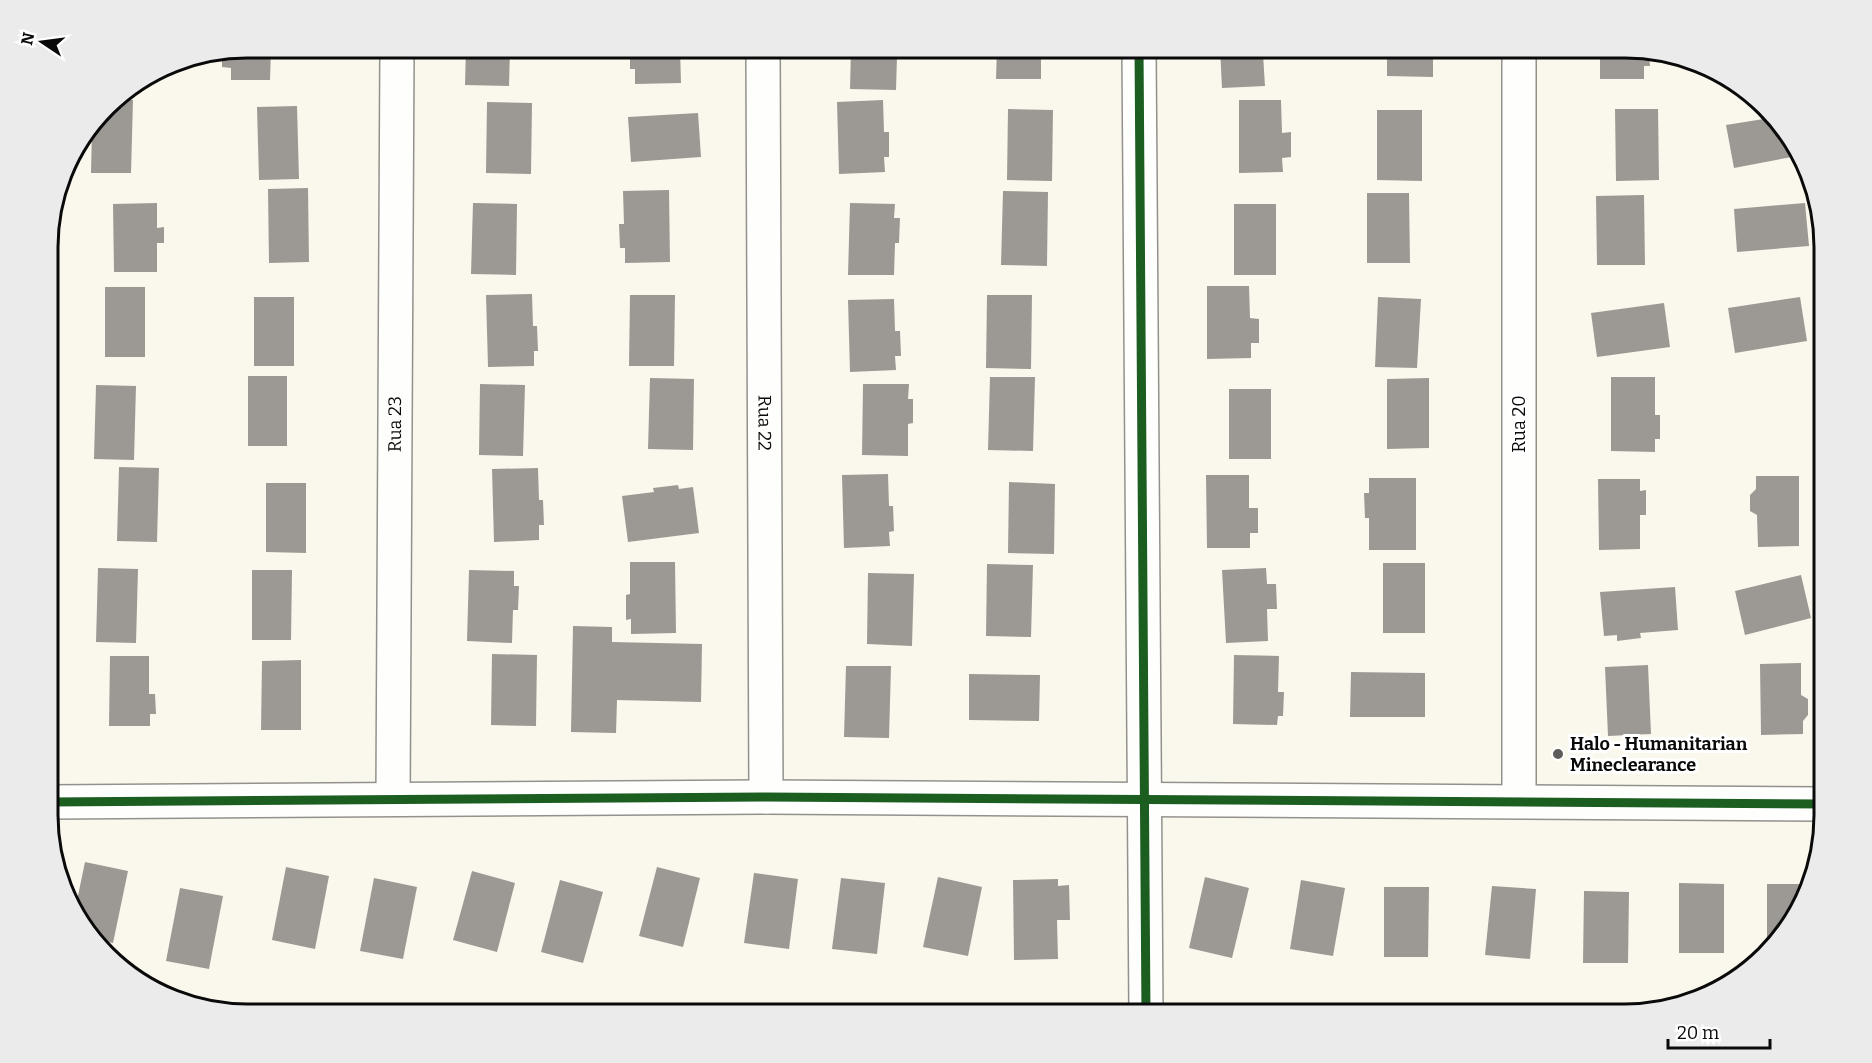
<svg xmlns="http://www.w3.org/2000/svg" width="1872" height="1063" font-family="Bitter,serif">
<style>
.building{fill:#9c9994}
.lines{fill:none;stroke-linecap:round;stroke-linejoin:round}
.minor-casing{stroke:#92918c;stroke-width:36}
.tertiary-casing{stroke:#92918c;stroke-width:36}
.minor{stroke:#fefefc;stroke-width:33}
.tertiary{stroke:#fefefc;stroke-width:33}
.cycleway-casing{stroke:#fff;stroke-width:13}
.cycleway{stroke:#1b5e20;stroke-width:9}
.poi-dot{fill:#5e5d59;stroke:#fff;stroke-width:2}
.labels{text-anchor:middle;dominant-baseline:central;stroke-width:6;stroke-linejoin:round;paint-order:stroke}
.street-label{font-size:18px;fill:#0a0a0a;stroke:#fff}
.poi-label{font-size:18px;font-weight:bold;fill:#0a0a0a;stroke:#fff;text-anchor:start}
.rim{fill:none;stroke:#0a0a0a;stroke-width:3}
</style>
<rect width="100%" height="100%" fill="#faf8ed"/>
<!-- building -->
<g class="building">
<path d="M248 48H271L270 80H231V68L222 67V53Z"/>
<path d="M466 48H510L509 86 465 85Z"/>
<path d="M630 48H680L681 83 635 84V69H630Z"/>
<path d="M851 48H901V57H897L896 90 850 89Z"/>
<path d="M997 48H1041V79H996Z"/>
<path d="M1220 48H1273V54H1263L1265 86 1222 88Z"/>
<path d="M1387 48H1433V77L1387 76Z"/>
<path d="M1600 48H1625L1649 55 1650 66H1644V79H1600Z"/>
<path d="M114 100H133L131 173H91L92 128Z"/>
<path d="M883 100 884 132H889V157H884L885 172 839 174 837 102Z"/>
<path d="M1239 100H1281L1282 133 1291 132V157L1282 158 1283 172 1239 173Z"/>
<path d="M487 102 532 103 531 174 486 173Z"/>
<path d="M297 106 299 179 259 180 257 107Z"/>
<path d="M1008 109 1053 110 1052 181 1007 180Z"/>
<path d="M1615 109H1658L1659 180 1616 181Z"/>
<path d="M1377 110H1422V181L1377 180Z"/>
<path d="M698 113 701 157 631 162 628 117Z"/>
<path d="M1770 118 1791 137 1797 156 1734 168 1726 125Z"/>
<path d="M308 188 309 262 269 263 268 189Z"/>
<path d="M669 190 670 262 625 263V248H620L619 224H624L623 191Z"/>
<path d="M1003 191 1048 192 1047 266 1001 265Z"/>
<path d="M1367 193H1409L1410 263H1367Z"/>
<path d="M1644 195 1645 265H1597L1596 196Z"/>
<path d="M157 203V228L164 227V243H157V272H114L113 204Z"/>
<path d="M473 203 517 204 516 275 471 274Z"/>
<path d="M850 203 895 204 894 218H900L899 243H895L894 275H848Z"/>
<path d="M1805 203 1809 246 1737 252 1734 209Z"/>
<rect x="1234" y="204" width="42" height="71"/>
<path d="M1207 286H1249L1250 318 1259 319V343H1251V358L1207 359Z"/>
<rect x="105" y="287" width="40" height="70"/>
<path d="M532 294 533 326H537L538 351H534V366L488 367 486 295Z"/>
<path d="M630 295H675L674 366H629Z"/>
<path d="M987 295H1032L1031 369 986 368Z"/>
<rect x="254" y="297" width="40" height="69"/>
<path d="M1378 297 1421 299 1417 368 1375 367Z"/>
<path d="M1800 297 1807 341 1735 353 1728 308Z"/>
<path d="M894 299 895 331H900L901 356H895L896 370 850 372 848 300Z"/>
<path d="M1664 303 1670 347 1597 357 1591 313Z"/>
<rect x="248" y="376" width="39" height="70"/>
<path d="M990 377H1035L1033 451 988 450Z"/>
<path d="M1611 377H1655V415H1660V439H1655V452L1611 451Z"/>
<path d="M650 378 694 379 693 450 648 449Z"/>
<path d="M1429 378V448L1387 449V379Z"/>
<path d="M480 384 525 385 523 456 479 455Z"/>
<path d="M863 384H909L908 399H913V423L908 424V456L862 455Z"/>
<path d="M96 385 136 386 134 460 94 459Z"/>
<rect x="1229" y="389" width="42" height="70"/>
<path d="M119 467 159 468 157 542 117 541Z"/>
<path d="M538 468 539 500H543L544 525H539V540L494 542 492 469Z"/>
<path d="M888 474 889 506H893L894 531 889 532 890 546 844 548 842 475Z"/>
<path d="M1206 475H1249V508H1258V533H1250V548H1207Z"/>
<path d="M1756 476H1799V546L1758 547 1757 515 1750 511V495L1756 489Z"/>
<path d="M1369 478H1416V550H1369V518H1365L1364 493H1369Z"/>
<path d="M1598 479H1640V491L1646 490V515H1640V549L1599 550Z"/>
<path d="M1009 482 1055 484 1054 554 1008 553Z"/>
<path d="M266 483H306V553L266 552Z"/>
<path d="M678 485 679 489 693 487 699 533 628 542 622 496 654 492 653 488Z"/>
<path d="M630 562H675L676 633 631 634V619L626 620V595L630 594Z"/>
<rect x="1383" y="563" width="42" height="70"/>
<path d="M987 564 1033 565 1031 637 986 636Z"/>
<path d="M98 568 138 569 136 643 96 642Z"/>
<path d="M1266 568 1267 584H1276L1277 609H1267L1268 641 1226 643 1222 570Z"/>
<path d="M252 570H292L291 640H252Z"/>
<path d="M469 570 514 571V586H519L518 610H513L512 643 467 641Z"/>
<path d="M868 573 914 574 912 646 867 644Z"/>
<path d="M1801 575 1811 618 1745 635 1735 591Z"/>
<path d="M1675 587 1678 630 1640 633 1641 638 1617 641V635L1604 636 1600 592Z"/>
<path d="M573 626 612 627V642L702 644 701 702 617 700 616 733 571 732Z"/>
<path d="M492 654 537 655 536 726 491 725Z"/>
<path d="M1234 655 1279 656 1278 692H1284L1283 716H1278L1277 725 1233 724Z"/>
<path d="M110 656H149V694H155L156 714H150V726H109Z"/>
<path d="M301 660V730H261L262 661Z"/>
<path d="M1801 663V695L1808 699V715L1803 721V734L1761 735 1760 664Z"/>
<path d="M1648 665 1651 734 1608 736 1605 667Z"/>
<path d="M846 666H891L889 738 844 737Z"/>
<path d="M1351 672 1425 673V717H1350Z"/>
<path d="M969 674 1040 675 1039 721 969 720Z"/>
<path d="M85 862 128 871 113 943 96 940 82 927 75 910Z"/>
<path d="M286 867 329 876 315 949 272 940Z"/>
<path d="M657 867 700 878 683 947 639 936Z"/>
<path d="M472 871 515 883 497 952 453 940Z"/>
<path d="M754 873 798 879 789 949 744 943Z"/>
<path d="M938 877 982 887 968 956 923 947Z"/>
<path d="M1205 877 1249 888 1232 958 1189 948Z"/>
<path d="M374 878 417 887 403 959 360 951Z"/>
<path d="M841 878 885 883 877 954 832 949Z"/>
<path d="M1058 879V886L1069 885 1070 920H1057L1058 959 1014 960 1013 880Z"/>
<path d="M560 880 603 892 583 963 541 952Z"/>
<path d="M1301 880 1345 888 1333 956 1290 949Z"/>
<path d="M1679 883 1724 884V953H1679Z"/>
<path d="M1767 884H1807L1797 915 1767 945Z"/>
<path d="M1492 886 1536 889 1530 959 1485 955Z"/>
<path d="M1384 887H1429L1428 957H1384Z"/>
<path d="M180 888 223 896 209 969 166 961Z"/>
<path d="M1584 891 1629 892 1628 963H1583Z"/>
<rect x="1203" y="1007" width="44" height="8"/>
</g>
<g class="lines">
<defs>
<g id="minor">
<path id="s1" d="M763 48 766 797"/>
<path d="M1139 48 1146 1015"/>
<path id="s2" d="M393 799 397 48"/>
<path d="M1519 801V48"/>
</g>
<path id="tertiary" d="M50 802 766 797 1824 804"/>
</defs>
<!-- minor casing -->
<use href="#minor" class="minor-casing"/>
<!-- tertiary casing -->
<use href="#tertiary" class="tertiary-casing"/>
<!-- minor -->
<use href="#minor" class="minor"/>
<!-- tertiary -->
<use href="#tertiary" class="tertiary"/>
<defs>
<g id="cycleway">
<path d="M1139 48 1146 1015"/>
<path d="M50 802 766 797 1824 804"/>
</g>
</defs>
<!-- cycleway casing -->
<use href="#cycleway" class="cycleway-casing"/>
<!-- cycleway -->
<use href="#cycleway" class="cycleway"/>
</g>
<!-- markers -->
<circle class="poi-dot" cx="1558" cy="754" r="6"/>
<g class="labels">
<!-- street labels -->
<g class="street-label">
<text stroke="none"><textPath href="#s1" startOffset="375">Rua 22</textPath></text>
<text stroke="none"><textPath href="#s2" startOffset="375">Rua 23</textPath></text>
<text transform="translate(1519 424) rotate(-90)">Rua 20</text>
</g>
<!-- poi labels -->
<g class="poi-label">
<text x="1570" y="744">Halo - Humanitarian<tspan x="1570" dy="21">Mineclearance</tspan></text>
</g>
</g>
<!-- crop -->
<path d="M0 0H1872V1063H0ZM247 58H1625A189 189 0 0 1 1814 247V815A189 189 0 0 1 1625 1004H247A189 189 0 0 1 58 815V247A189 189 0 0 1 247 58Z" fill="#ebebeb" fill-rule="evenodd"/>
<path class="rim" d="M247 58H1625A189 189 0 0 1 1814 247V815A189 189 0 0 1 1625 1004H247A189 189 0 0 1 58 815V247A189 189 0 0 1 247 58Z"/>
<!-- north arrow -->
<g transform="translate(42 42) rotate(283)" stroke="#ffffff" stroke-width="4.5" paint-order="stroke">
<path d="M0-4.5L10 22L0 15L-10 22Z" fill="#0a0a0a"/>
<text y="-9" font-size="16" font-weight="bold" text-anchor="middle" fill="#0a0a0a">N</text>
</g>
<!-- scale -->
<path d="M1668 1039v9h102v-9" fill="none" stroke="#0a0a0a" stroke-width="3"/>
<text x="1677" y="1039" font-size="18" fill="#0a0a0a" stroke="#ffffff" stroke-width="4.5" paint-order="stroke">20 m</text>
</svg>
